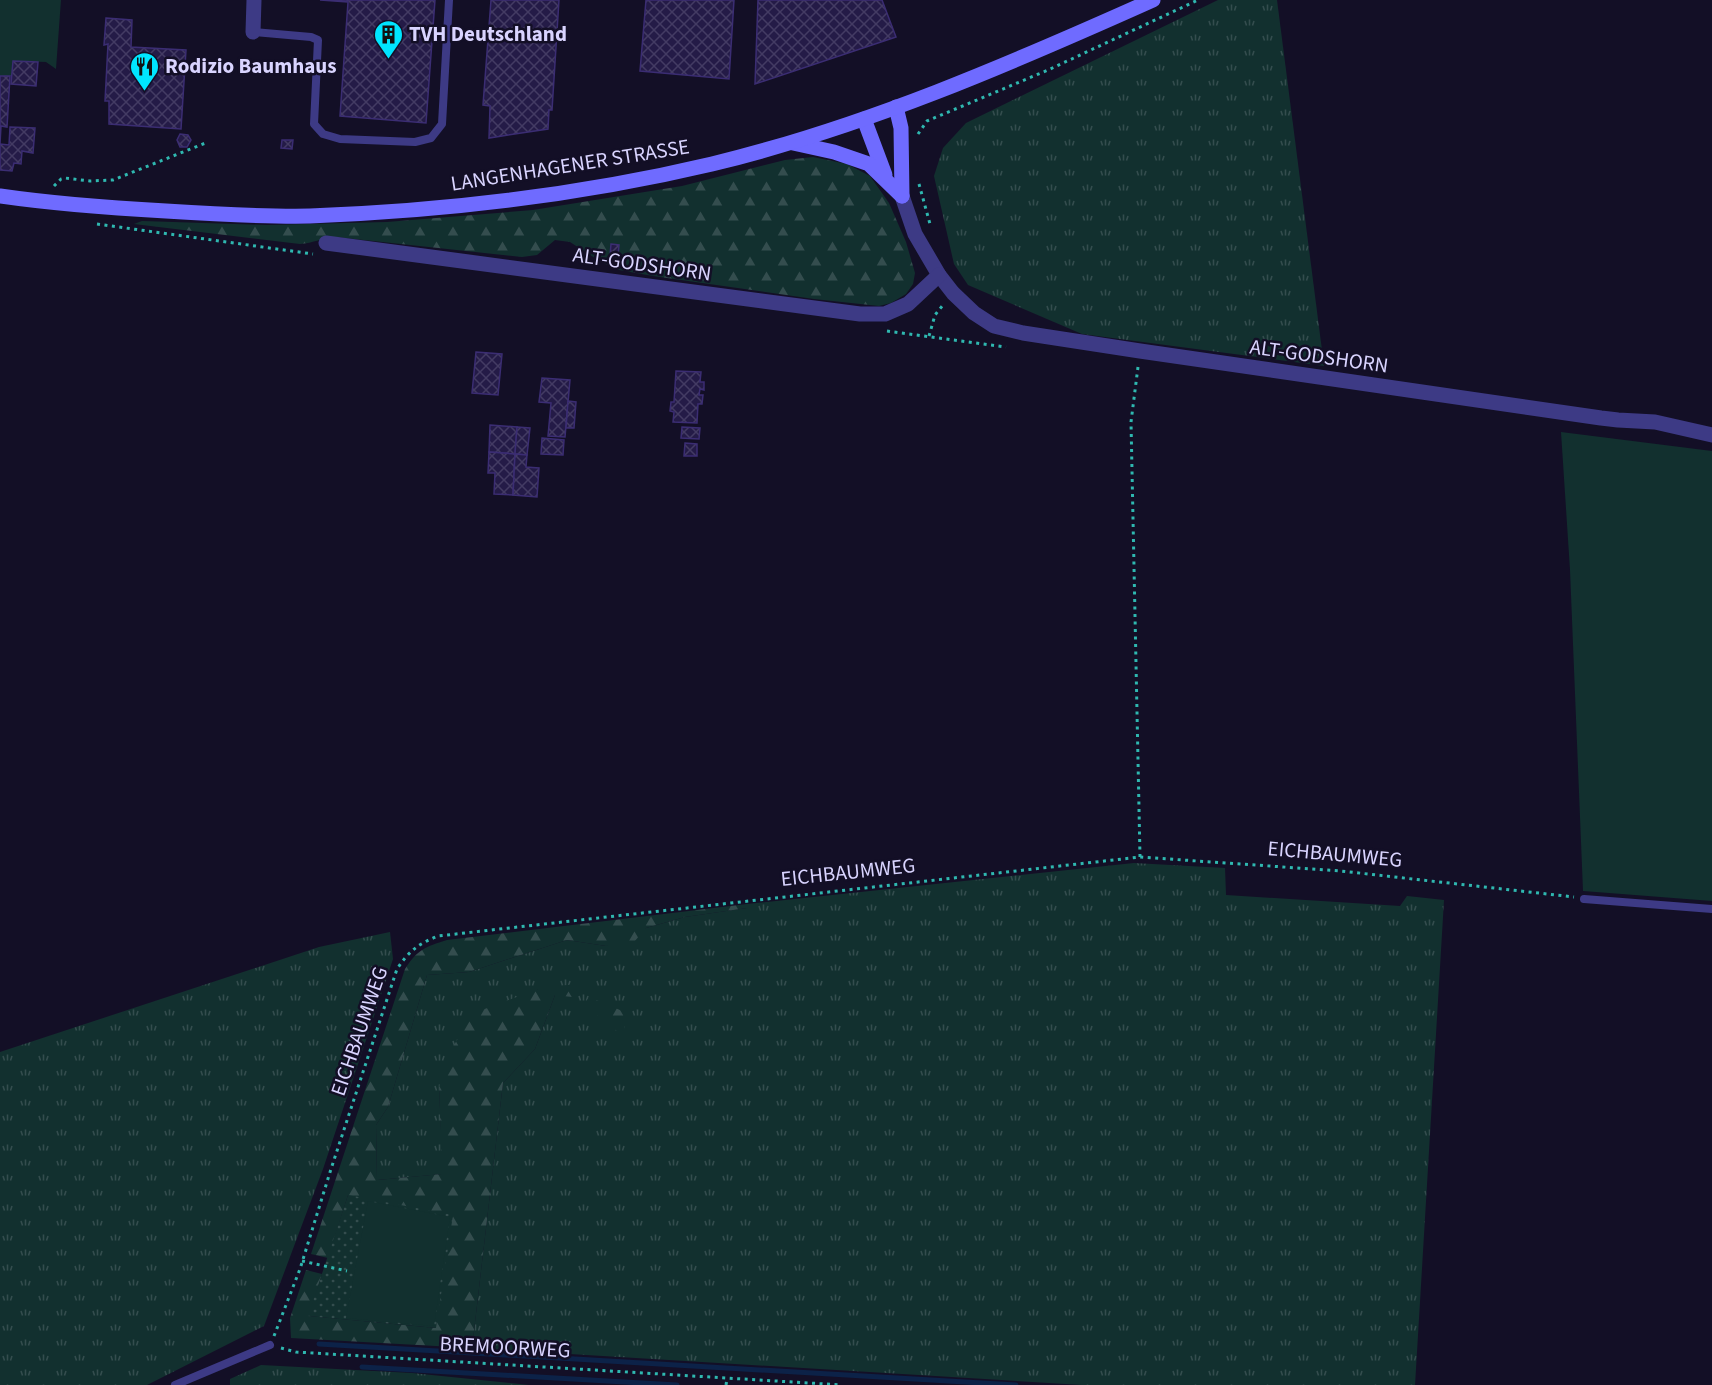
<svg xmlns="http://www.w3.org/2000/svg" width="1712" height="1385" font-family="'Source Sans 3',sans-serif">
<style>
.grass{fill:url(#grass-tufts)}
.forest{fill:url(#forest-firs)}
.park{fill:url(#park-dots)}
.garden{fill:#12302f}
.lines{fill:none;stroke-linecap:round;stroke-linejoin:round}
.stream{stroke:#0c2248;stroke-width:5}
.building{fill:url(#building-cross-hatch);stroke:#3b2d73;stroke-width:1.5}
.path{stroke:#2fb8b0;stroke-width:3;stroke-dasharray:3 4.5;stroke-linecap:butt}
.service{stroke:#3d3a85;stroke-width:8}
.minor{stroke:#3d3a85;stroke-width:15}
.secondary{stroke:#6f6bff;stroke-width:15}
.labels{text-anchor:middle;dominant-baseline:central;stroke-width:5;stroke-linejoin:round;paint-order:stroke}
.poi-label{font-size:21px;font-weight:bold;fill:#d9d4ff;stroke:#130f26;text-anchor:start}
.street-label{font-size:21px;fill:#d9d4ff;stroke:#130f26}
</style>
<defs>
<pattern id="grass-tufts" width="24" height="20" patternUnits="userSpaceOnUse" patternTransform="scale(1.5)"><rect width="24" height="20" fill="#12302f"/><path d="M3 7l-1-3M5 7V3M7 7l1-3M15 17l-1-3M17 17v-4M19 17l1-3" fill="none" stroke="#344d4e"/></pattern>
<pattern id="forest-firs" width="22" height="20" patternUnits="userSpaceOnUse" patternTransform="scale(1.5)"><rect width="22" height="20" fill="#12302f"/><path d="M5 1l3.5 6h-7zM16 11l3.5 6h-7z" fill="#344d4e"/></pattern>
<pattern id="park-dots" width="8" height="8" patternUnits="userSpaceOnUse" patternTransform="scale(1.5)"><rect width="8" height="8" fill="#12302f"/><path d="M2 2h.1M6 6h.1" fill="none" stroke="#344d4e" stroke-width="1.8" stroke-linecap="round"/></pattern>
<pattern id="building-cross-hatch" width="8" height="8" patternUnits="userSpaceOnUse" patternTransform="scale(1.5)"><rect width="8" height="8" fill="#241b47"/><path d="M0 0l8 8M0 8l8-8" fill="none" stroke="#433b63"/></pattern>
</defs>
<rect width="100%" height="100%" fill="#130f26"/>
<!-- grass -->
<g class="grass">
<path d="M1218 0H1277L1324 366 1082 334 968 285 954 264 934 176 943 148 966 123Z"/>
<path d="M1134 863 1225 868 1226 895 1400 906 1407 896 1444 900 1415 1385H1082L472 1348 503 1083 535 1049 555 995 538 989 439 1088 443 1174 377 1180 376 1125 388 1107 427 975 469 972 567 940 606 946 646 928 685 917 747 908V904Z"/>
<path d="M390 932 393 959 323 1169 264 1326 147 1385H0V1052L319 947Z"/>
<path d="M261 1365 412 1373 529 1385H230V1379Z"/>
</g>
<!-- forest -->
<g class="forest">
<path d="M813 157 847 164 870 176 889 203 906 242 915 273 913 284 906 294 891 303 879 306 814 299 653 276 619 270 601 262 570 242 555 240 537 255 522 257 336 237C323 238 313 243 300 244L134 224 142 221 267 225 387 222 533 210 682 186 785 160Z"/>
<path d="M747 904V908L685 917 646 928 634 942 606 946 567 940 469 972 427 975 388 1107 376 1125 377 1180 442 1174 439 1087 454 1045 474 1013 538 989 575 984 572 997 555 995 535 1049 503 1083 472 1348 291 1338 290 1318 306 1270 322 1274 309 1316 436 1328 348 1195 328 1258 311 1254 405 969C418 949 425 947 447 940Z"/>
<path d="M589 997 627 1013 623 1036 584 1005Z"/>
</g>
<!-- park -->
<path class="park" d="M348 1195 453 1215 436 1328 308 1316Z"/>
<!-- garden -->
<g class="garden">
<path d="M0 0H61L56 69 46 62 13 61 12 76H0Z"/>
<path d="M1561 432 1712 451V901L1583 891 1570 570Z"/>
<path d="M368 1201 450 1217 434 1326 346 1318Z"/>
</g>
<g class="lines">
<!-- stream -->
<g class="stream">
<path d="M319 1344 1016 1385"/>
<path d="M362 1367 677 1385"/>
</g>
</g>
<!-- building -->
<g class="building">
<path d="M320 0H435L426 123 340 116 348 2Z"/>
<path d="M491 0H559L552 110H549L548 129 489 138 490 106 483 105Z"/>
<path d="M646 0H734L729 79 640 71Z"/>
<path d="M758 0H882L896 37 755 84Z"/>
<path d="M106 18 132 20 131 47 186 50 181 129 109 124V101H105L108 44 104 45Z"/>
<path d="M13 61 38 62 36 86 11 84Z"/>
<path d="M0 76H10L7 127 1 126 0 144Z"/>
<path d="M10 127 35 128 33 153 22 151 21 164 14 163 12 171 0 170V144L9 145Z"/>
<path d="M180 134 188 135 191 140 187 147H180L177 140Z"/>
<path d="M282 140H293L292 149 281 148Z"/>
<path d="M611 244 619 245 618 256H610Z"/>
<path d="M476 352 502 354 498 395 472 393Z"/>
<path d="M676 371 701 372 700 382H704V390L700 389 699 395H703L702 404H698L697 423 673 422 674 412 670 411 671 402H674Z"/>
<path d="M542 378 570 380 565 437 548 436 551 403 539 402Z"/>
<path d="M568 401 576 402 574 428H566Z"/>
<path d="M490 425 517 427 515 454 489 452Z"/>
<path d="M517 427 530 428 527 455 515 454Z"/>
<path d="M682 427 700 428 699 439 681 438Z"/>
<path d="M542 438 564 440 563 455 541 454Z"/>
<path d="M685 443 697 444V456H684Z"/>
<path d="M489 452 515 454 513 495 494 494 495 473H488Z"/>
<path d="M515 454 527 455 526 467 539 468 537 497 513 495Z"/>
</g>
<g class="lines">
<!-- path -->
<g class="path">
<path d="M918 134 927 121 1048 70 1198 0"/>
<path d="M919 184 930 224"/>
<path d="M54 186 61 179 65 178 90 181 113 180 208 142"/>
<path d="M97 224 313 254"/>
<path d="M887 331 1006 347"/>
<path d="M929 336 935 315 943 305"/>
<path d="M1138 367 1131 422 1140 857"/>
<path d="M302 1261 347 1271"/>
<path d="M274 1336 300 1269 331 1169 397 969C409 951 418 944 438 936L1140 857 1341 871 1574 897"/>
<path d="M281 1348 296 1352 842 1385"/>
<path d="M726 1385 727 1379"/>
</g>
<!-- service -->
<g class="service">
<path d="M253 32 311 37 318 40 314 124 323 134 340 139 415 142 431 138 442 124 449 0"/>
<path d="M1584 899 1712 909"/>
<path d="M175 1385 270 1345"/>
</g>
<!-- minor -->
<g class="minor">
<path d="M253 32 254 0"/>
<path d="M902 196 915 234 939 275 953 293 974 313 994 326 1023 333 1140 351 1601 418 1618 420 1655 422 1712 435"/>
<path d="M326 243 860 314H885L908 304 939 275"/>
</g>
<!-- secondary -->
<g class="secondary">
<path d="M896 107 901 128 902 196"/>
<path d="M864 119 885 175"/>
<path d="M793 143 834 152 869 164 902 196"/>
<path d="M0 196C55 204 111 208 166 211 214 214 262 217 310 216 443 211 581 195 712 164 865 127 1010 64 1153 0"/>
</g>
</g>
<!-- icons -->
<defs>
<symbol id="building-pin" viewBox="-11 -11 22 30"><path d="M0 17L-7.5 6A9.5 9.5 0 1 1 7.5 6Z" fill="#00e5ff" stroke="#130f26"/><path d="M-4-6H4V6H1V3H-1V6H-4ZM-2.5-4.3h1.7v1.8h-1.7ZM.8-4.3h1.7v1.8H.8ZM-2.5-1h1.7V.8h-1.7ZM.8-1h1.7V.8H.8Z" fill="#111"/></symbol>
<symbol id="restaurant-pin" viewBox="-11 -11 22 30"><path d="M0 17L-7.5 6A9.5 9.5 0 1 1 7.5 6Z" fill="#00e5ff" stroke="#130f26"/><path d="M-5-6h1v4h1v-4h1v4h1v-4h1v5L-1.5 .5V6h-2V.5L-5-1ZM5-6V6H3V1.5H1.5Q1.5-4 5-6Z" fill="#111"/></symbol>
</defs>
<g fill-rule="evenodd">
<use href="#building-pin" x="372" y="18" width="33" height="45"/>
<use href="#restaurant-pin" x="128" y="50" width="33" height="45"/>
</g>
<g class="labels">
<!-- poi labels -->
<g class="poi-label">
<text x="409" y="34">TVH Deutschland</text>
<text x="165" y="66">Rodizio Baumhaus</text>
</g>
<!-- street labels -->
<g class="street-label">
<text transform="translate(570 165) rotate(-9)">LANGENHAGENER STRASSE</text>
<text transform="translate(642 264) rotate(8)">ALT-GODSHORN</text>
<text transform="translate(1319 356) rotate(8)">ALT-GODSHORN</text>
<text transform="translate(1335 854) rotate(5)">EICHBAUMWEG</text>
<text transform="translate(848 872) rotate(-6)">EICHBAUMWEG</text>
<text transform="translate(359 1031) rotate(-71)">EICHBAUMWEG</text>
<text transform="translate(505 1347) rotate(3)">BREMOORWEG</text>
</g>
</g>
</svg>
